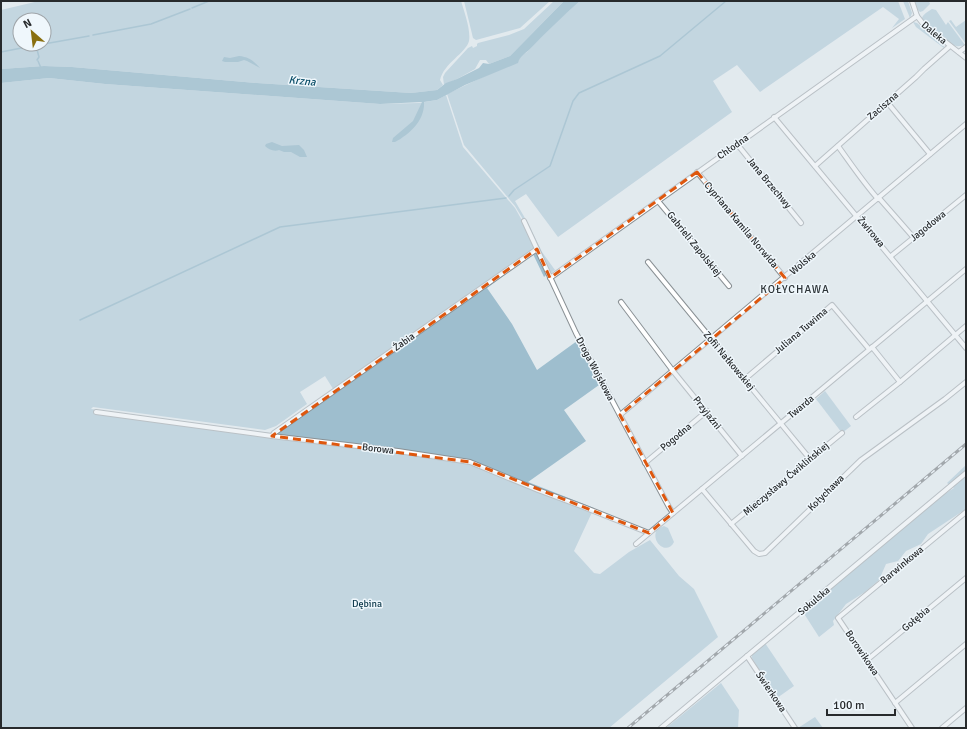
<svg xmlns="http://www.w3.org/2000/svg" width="967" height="729" font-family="Signika,sans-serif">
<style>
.green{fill:#9ebece;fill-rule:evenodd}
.water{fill:#6b9db4}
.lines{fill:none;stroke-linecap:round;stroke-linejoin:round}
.stream{stroke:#6b9db4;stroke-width:1.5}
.minor-casing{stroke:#8a9195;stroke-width:6}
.minor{stroke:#fff;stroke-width:4}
.rail-casing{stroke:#55595c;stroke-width:3}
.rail{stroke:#eff7fc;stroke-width:1.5;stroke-dasharray:4.5;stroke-linecap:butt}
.marked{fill:none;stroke:#de570e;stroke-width:3;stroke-dasharray:8 5;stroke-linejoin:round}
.labels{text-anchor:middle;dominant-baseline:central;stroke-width:3;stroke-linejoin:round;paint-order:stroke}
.street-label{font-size:10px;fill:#272a2c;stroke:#eff7fc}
.park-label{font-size:10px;fill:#0b3749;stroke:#eff7fc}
.water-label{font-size:11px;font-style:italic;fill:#0b4e68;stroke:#eff7fc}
.neighbourhood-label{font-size:11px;letter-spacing:1px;fill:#2c3336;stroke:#eff7fc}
</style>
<rect width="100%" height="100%" fill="#e2eaee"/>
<!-- green -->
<g class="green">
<path d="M39 1H461C464 11 471 30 469 41 466 53 444 63 440 80L443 85 437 90 411 93 257 83 72 67 44 66 1 69V10ZM20 20H44V44H20Z"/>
<path d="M464 1H550L520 28 476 40 473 38Z"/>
<path d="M554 1H564L510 56 489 64 486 60H480L475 69 457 79 444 85 443 77 445 73 468 48 472 46 473 48 477 46V44L478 43 509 35 524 29Z"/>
<path d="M580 1H898L905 19 892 28 899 19 883 7 760 92 737 65 713 81 732 112 558 237 526 194 515 201 529 225 542 252 555 270 551 273 524 221 515 206 464 145 447 94 504 67 517 63 521 56 527 52 548 29Z"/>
<path d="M903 1H908L912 13 910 18Z"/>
<path d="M915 1H929L930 4 923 11 920 12 917 9Z"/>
<path d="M932 9 936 10 946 25 948 22 965 45C961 46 957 47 952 45 947 43 922 22 922 18 923 14 929 11 932 9Z"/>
<path d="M951 20 956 27 966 20V44L949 21Z"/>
<path d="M913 22 917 23 926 31 943 43 944 48 916 27Z"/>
<path d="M49 78 105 84 380 104 419 103 437 100 446 95 463 147 515 208 528 231 547 274 544 277 533 254 487 288 512 324 537 370 577 341 599 385 564 410 586 441 528 482 594 508 574 551 594 573 600 574 629 552 650 540 679 576 694 589 718 637 609 728H1V83ZM325 376 335 392 277 434 91 409 93 407 265 430 276 426 307 404 300 392Z"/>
<path d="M825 391 851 426 842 433 816 399Z"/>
<path d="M966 465V509L928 534 921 544 906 551 898 561 886 564 879 580 865 592 846 604 833 621 834 625 819 637 803 612 938 498 954 488 947 483Z"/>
<path d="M664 526 668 528 674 542C667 556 650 542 657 529Z"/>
<path d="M765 643 794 686 777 698 752 658V655Z"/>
<path d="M721 683 739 710 738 728H666Z"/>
<path d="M815 717 823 728H798Z"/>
</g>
<!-- water -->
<g class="water">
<path d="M564 1H580C562 17 546 32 530 49 525 54 520 56 518 63L465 85 437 100 424 102C425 120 410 134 395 142H392L393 138 413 121 422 102 380 104 105 84 49 78 1 83V69L44 66 72 67 257 83 411 93 437 90 446 83 457 79 479 68 483 63 489 64 510 56Z"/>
<path d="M239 56C249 57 254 61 260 68L247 61 244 60 238 62H225L222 61 224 57 230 58Z"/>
<path d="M272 142 282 146 299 145 304 150 307 157H300L291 152H284L279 150C274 152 268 149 265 146L266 144Z"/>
</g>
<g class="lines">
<!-- stream -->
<g class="stream">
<path d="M192 8 209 1"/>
<path d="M93 35 151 24 190 9"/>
<path d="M44 44 89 36"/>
<path d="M1 52 37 45"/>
<path d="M37 60 39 57 36 46 44 44"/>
<path d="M38 61 41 68"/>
<path d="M509 196 514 190 550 166 573 101 579 93 660 56 726 1"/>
<path d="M80 320 280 227 506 198"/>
</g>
<defs>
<g id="minor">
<path d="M912 1 917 16 924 25 966 58"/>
<path d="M959 52 966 47"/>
<path d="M887 102 930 154"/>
<path d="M774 117 966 348"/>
<path d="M737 144 801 223"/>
<path d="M838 146C851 164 863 182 878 199"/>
<path d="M815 166 916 77 924 69 950 46"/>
<path d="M697 172 785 278"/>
<path d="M879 198 914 238"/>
<path d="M658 201 729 286"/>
<path d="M524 221 576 333 669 507 673 513"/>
<path d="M891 256 966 195"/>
<path d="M648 262 810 459"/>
<path d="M550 278 917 16"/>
<path d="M621 302 673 371 742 456"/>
<path d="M745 379 832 305 869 349"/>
<path d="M900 382 966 326"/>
<path d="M96 412 272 436 398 451 470 462 538 490 581 506 649 533"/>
<path d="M620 415 966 124"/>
<path d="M856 417 900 382 872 347"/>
<path d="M272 436 274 433 287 424 537 249"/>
<path d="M645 463 707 411"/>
<path d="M702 489 754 551 759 554 765 553 861 460 945 399 966 382"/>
<path d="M731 524 842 433"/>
<path d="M636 544 966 269"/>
<path d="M747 656 795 728"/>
<path d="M867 660 966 578"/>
<path d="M895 703 966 644"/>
<path d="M661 728 966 473"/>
<path d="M912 728 838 618 966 512"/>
<path d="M942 728 966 708"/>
</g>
</defs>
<!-- minor casing -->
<use href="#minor" class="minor-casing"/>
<!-- minor -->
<use href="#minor" class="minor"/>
<defs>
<path id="rail" d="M628 728 966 444"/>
</defs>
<!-- rail casing -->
<use href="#rail" class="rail-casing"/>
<!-- rail -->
<use href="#rail" class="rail"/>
</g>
<!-- marked area -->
<path d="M0 0H967V729H0ZM697 172 785 278 620 415 673 513 649 533 470 462 272 436 537 249 550 278Z" fill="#e2eaee" fill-opacity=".55" fill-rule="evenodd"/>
<path class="marked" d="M697 172 785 278 620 415 673 513 649 533 470 462 272 436 537 249 550 278Z"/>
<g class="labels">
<!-- street labels -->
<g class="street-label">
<text transform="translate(934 33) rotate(40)">Daleka</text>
<text transform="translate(883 106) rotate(-41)">Zaciszna</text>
<text transform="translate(733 147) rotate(-35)">Chłodna</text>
<text transform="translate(769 183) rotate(50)">Jana Brzechwy</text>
<text transform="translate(741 225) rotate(50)">Cypriana Kamila Norwida</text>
<text transform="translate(928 226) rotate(-39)">Jagodowa</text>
<text transform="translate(871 232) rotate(50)">Żwirowa</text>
<text transform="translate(694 244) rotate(51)">Gabrieli Zapolskiej</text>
<text transform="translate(803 263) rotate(-40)">Wolska</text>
<text transform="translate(801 331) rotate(-40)">Juliana Tuwima</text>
<text transform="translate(404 342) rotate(-35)">Żabia</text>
<text transform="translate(729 361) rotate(50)">Zofii Nałkowskiej</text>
<text transform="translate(595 369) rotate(62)">Droga Wojskowa</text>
<text transform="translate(801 407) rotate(-40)">Twarda</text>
<text transform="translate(707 413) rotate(52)">Przyjaźni</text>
<text transform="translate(676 437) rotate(-40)">Pogodna</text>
<text transform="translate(378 449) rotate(7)">Borowa</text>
<text transform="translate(786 479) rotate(-40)">Mieczysławy Ćwiklińskiej</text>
<text transform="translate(826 493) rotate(-45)">Kołychawa</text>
<text transform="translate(902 565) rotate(-40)">Barwinkowa</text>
<text transform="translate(814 601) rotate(-40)">Sokulska</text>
<text transform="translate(916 619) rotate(-40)">Gołębia</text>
<text transform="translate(862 653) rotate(56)">Borowikowa</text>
<text transform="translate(771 692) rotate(56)">Świerkowa</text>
</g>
<!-- park labels -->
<g class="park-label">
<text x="367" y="604">Dębina</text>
</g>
<!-- water labels -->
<g class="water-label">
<text transform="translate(302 81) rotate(5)">Krzna</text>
</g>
<!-- neighbourhood labels -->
<g class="neighbourhood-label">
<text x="795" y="289">KOŁYCHAWA</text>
</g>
</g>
<!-- border -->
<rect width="967" height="729" fill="none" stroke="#272a2c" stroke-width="4"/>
<!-- north arrow -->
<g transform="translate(32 32) rotate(332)"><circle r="19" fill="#eff7fc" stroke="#9fa5a9"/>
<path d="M0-3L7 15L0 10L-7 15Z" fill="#896f0f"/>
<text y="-6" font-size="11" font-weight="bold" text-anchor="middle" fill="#272a2c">N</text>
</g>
<!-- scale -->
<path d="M827 709v6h68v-6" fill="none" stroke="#272a2c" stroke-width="2"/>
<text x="833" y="709" font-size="12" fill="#272a2c" stroke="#eff7fc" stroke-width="3" paint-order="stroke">100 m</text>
</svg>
